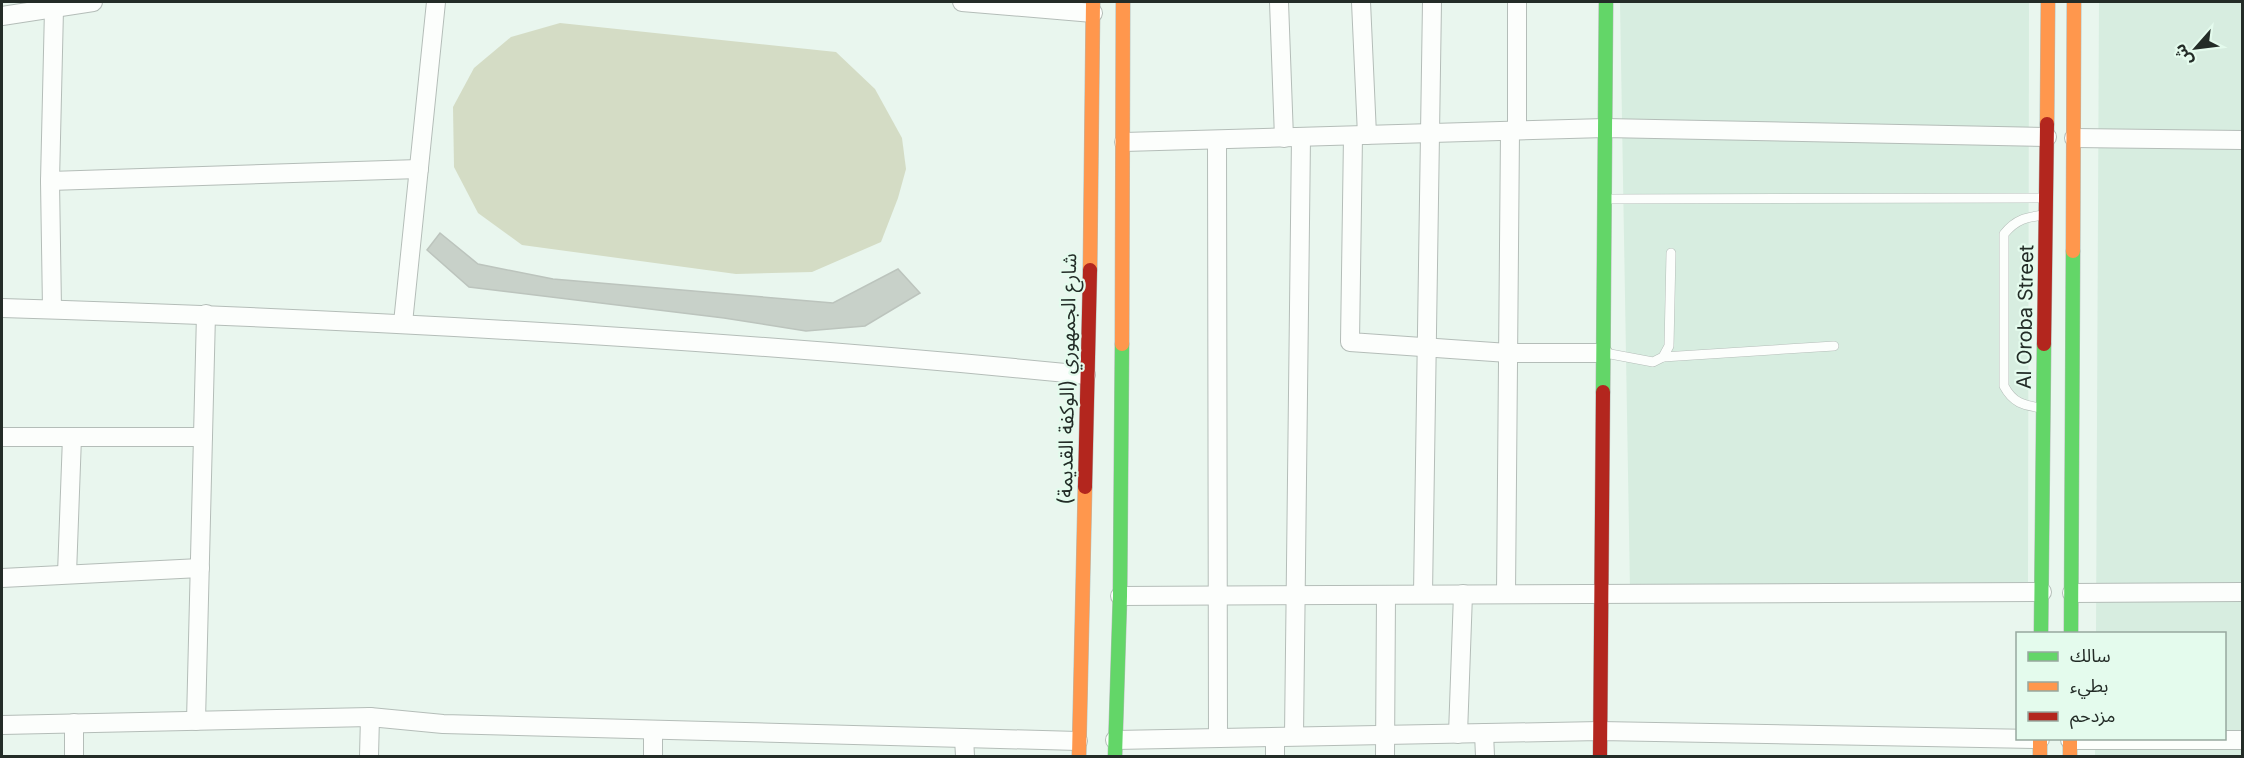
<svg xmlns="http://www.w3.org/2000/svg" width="2244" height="758" font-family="Inter,'Noto Sans Arabic',sans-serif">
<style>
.built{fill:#d7ede0}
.green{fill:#d4dcc5}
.building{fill:#c8d1c9;stroke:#bcc4bd;stroke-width:1.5}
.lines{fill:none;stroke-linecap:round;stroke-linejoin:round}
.lane-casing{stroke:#b4bdb8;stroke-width:10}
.street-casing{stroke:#b4bdb8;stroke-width:20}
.fast-casing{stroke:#b4bdb8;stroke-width:15}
.slow-casing{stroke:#b4bdb8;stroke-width:15}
.jam-casing{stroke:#b4bdb8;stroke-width:15}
.lane{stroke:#fcfefc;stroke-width:9}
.street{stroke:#fcfefc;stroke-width:18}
.fast{stroke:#63d668;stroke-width:14}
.slow{stroke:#ff974d;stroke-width:14}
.jam{stroke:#b3261e;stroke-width:14}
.labels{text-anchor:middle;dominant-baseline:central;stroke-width:4.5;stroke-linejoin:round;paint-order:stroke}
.street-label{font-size:20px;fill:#232c27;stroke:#e4fbed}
</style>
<rect width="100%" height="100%" fill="#e9f6ee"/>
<!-- built -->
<g class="built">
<path d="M1620 2H2029L2028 583 1630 590Z"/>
<path d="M2099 2H2242V756H2095V739L2224 738V634L2096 633Z"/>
</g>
<!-- green -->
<path class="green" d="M560 23 836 52 875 89 902 138 906 169 898 198 881 242 812 272 736 274 522 245 478 213 454 167 453 107 474 68 511 37Z"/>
<!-- building -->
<path class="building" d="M440 233 478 264 553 279 833 303 898 269 920 293 865 326 806 331 724 318 469 287 427 250Z"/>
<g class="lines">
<defs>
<g id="lane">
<path d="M1607 199 2044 198"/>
<path d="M1605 353 1653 362 1663 357 1669 346 1671 253"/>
<path d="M1663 357 1834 346"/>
<path d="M2041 408C2023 405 2013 403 2004 386V234C2016 219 2027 217 2044 215"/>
</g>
<g id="street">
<path d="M962 2 1093 13"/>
<path d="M1279 2 1284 138"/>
<path d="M1361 2 1367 135"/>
<path d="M1517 2V130"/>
<path d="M2 16 93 2"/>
<path d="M1353 136 1350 342 1508 353H1603"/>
<path d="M2074 138 2242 140"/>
<path d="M1217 140 1218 738"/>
<path d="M1124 142 1605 128 2047 137"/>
<path d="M50 181 419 169"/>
<path d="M2 308C364 319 726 339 1086 375"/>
<path d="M52 309 50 181 54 9"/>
<path d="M403 323 436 2"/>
<path d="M2 437H203"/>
<path d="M67 574 72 437"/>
<path d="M2 578 200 568"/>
<path d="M2072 593 2242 592"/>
<path d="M1423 594 1432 2"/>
<path d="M1506 594 1510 131"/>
<path d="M1120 596 2042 592"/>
<path d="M196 721 206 314"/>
<path d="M2 725 370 717 443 724 1078 741"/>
<path d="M653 730V756"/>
<path d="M1484 733 1485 756"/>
<path d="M1458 734 1463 594"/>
<path d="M1294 736 1301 137"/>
<path d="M1275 737V756"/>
<path d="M964 738 965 756"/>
<path d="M1115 740 1600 731 2040 739"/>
<path d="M2070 740H2242"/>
<path d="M74 756V723"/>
<path d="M369 756 370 717"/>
<path d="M1385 756 1386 595"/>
</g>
<g id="fast">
<path d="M1603 392 1606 2"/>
<path d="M2041 634 2044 344"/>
<path d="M2071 634 2073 251"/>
<path d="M1115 756 1120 596 1122 344"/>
</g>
<g id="slow">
<path d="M2047 124 2048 2"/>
<path d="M2073 251 2074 2"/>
<path d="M1090 270 1093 2"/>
<path d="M1122 344 1123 2"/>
<path d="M2040 738V756"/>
<path d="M2070 738V756"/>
<path d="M1079 756 1085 487"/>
</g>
<g id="jam">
<path d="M2044 344 2047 124"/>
<path d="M1085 487 1090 270"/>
<path d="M1600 756 1603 392"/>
</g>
</defs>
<!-- lane casing -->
<use href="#lane" class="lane-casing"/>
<!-- street casing -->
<use href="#street" class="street-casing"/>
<!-- fast casing -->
<use href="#fast" class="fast-casing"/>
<!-- slow casing -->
<use href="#slow" class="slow-casing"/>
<!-- jam casing -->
<use href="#jam" class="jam-casing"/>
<!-- lane -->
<use href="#lane" class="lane"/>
<!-- street -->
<use href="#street" class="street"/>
<!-- fast -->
<use href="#fast" class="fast"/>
<!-- slow -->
<use href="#slow" class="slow"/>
<!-- jam -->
<use href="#jam" class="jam"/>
</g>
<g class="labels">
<!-- street labels -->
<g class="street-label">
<text transform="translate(2025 317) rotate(-89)">Al Oroba Street</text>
<text transform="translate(1067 379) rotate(-89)">شارع الجمهوري (الوكفة القديمة)</text>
</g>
</g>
<!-- border -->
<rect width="2244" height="758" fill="none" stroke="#232c27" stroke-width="6"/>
<!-- legend -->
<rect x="2016" y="632" width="210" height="108" fill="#e4fbed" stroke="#97a89e" stroke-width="1.5"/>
<rect x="2028" y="652" width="30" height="9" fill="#63d668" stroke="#97a89e" stroke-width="1.5"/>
<text x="2070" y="662" font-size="18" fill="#232c27">سالك</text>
<rect x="2028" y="682" width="30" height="9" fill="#ff974d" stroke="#97a89e" stroke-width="1.5"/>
<text x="2070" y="692" font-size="18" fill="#232c27">بطيء</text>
<rect x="2028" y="712" width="30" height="9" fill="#b3261e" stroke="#97a89e" stroke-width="1.5"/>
<text x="2070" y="722" font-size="18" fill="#232c27">مزدحم</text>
<!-- north arrow -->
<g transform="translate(2196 48) rotate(242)" stroke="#e4fbed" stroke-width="4.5" paint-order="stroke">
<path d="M0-4.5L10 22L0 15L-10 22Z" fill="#232c27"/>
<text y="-9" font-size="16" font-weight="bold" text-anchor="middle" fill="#232c27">ش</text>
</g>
</svg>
